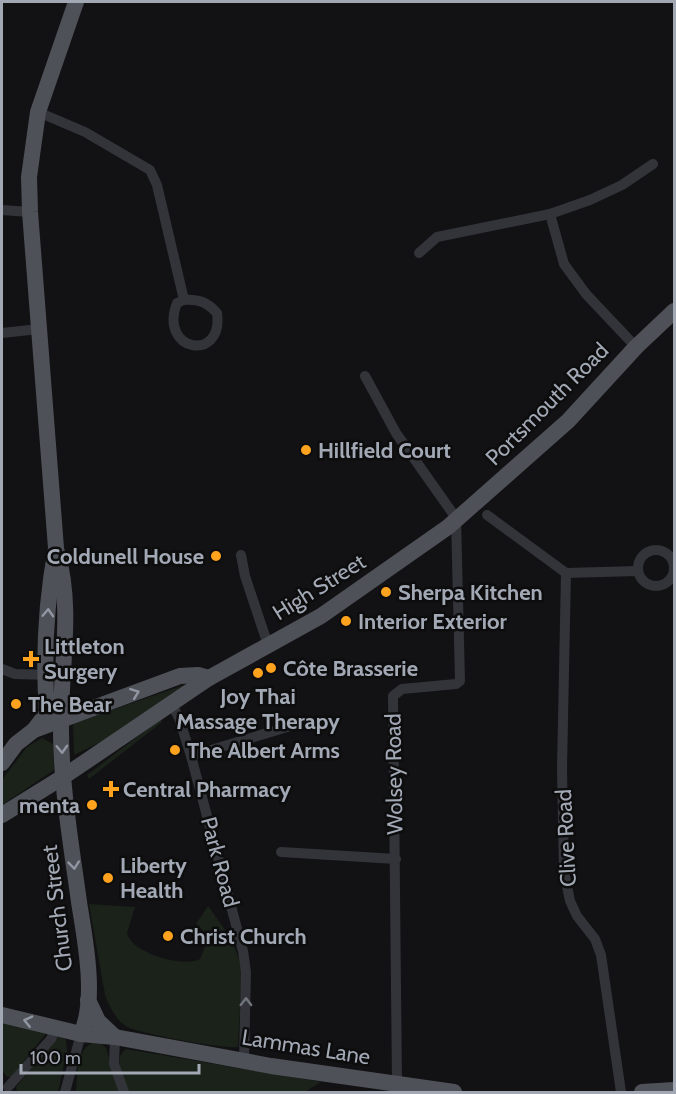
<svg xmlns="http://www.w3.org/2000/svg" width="676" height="1094" font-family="Cabin,sans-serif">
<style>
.green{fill:#1a221a}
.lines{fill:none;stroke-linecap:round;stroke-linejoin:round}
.minor{stroke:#323439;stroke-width:10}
.primary{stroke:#4e5158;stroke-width:16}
.oneway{stroke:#9197a2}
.oneway2{stroke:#70747d}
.poi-dot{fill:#ffa31e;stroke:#0d0d0e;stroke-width:2}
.labels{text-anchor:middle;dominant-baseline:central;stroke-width:5;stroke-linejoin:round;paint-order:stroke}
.street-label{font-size:22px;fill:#a2a9b5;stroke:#0d0d0e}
.poi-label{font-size:22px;font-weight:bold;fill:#a2a9b5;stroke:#0d0d0e;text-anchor:start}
</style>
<rect width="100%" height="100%" fill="#121214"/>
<!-- green -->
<g class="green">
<path d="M187 684 117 734 74 755 73 725 75 723Z"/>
<path d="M161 719 162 722 89 779 87 775Z"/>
<path d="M42 738 53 744 54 770 2 805V780L27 747Z"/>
<path d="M89 904 135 907 127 933C131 953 183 968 200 959L209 936 196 924 208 906 231 938 242 967 238 1047C223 1049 139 1034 126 1026 116 1020 109 1006 105 995Z"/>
<path d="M2 1021 48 1031 11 1077H7L2 1070Z"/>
<path d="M59 1035 66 1040 67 1051 58 1092H17L16 1087Z"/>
<path d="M94 1042H100L106 1048 119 1092H76C78 1075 75 1050 94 1042Z"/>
<path d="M126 1049 321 1082 305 1092H129C124 1080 112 1059 126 1049Z"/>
</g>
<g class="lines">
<!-- minor -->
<g class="minor">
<path d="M38 112 85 132 150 170 157 185 184 300C199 299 207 302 217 313 224 363 158 352 177 303L184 300"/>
<path d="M2 210 30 212"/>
<path d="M550 214 564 264 586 294 636 347"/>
<path d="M419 253 437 237 550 214 590 200 622 185 653 164"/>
<path d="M2 333 39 329"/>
<path d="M365 376 396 433 456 518 460 681 456 684 402 689 393 696 397 1084"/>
<path d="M487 515 566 573 562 769 564 871 570 901 577 916 595 939 601 955 621 1092"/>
<circle cx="656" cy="568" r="18"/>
<path d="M241 555 245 576 268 645"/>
<path d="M566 573 638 571"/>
<path d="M2 669 15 674 51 675"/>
<path d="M171 703 179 718 191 756 243 951 246 972 244 1061"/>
<path d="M191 756 294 725"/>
<path d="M281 852 396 859"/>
<path d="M115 1037 114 1064 124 1092"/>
<path d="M8 1087 51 1039 56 1027"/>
<path d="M65 1092 81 1034"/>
</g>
<!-- primary -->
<g class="primary">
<path d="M57 552C73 607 61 664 61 720 60 781 71 843 79 902 85 939 97 1000 81 1034"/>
<path d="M34 730 47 713C43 658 46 602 56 548L30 212 29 177 38 112 76 2"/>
<path d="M2 763 16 744 34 730 180 676 198 675 209 678"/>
<path d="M2 815 63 777 209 678 321 616 448 527 568 421 636 347 674 311"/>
<path d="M88 1000 98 1021 115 1037"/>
<path d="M2 1015 81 1034 115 1037 271 1066 454 1092"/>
<path d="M642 1092 674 1090"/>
</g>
</g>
<!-- one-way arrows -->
<defs><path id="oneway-chevron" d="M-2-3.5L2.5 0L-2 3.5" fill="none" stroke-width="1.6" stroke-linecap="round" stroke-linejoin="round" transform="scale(1.5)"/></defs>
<g class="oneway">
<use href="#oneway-chevron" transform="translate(48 613) rotate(-87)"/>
<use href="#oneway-chevron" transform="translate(135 693) rotate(-21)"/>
<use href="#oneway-chevron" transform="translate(62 749) rotate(88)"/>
<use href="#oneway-chevron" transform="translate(74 865) rotate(84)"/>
<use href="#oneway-chevron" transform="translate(28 1021) rotate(-167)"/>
</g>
<use class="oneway2" href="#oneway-chevron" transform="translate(246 1002) rotate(-89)"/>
<!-- markers -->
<g class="poi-dot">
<circle cx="306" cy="450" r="6"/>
<circle cx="216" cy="556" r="6"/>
<circle cx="386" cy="592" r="6"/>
<circle cx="346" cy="621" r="6"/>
<path d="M28 650h6v6h6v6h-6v6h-6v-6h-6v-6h6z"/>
<circle cx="271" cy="668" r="6"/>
<circle cx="258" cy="673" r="6"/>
<circle cx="16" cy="704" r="6"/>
<circle cx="175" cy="750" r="6"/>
<path d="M108 780h6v6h6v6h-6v6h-6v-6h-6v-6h6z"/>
<circle cx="92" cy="805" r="6"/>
<circle cx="108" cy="878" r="6"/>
<circle cx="168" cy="936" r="6"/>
</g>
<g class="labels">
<!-- street labels -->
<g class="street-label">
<text transform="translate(547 404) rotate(-45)">Portsmouth Road</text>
<text transform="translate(319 587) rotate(-32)">High Street</text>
<text transform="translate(394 774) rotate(-91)">Wolsey Road</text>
<text transform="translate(566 838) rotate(-93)">Clive Road</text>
<text transform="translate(220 862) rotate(75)">Park Road</text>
<text transform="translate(57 908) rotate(-97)">Church Street</text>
<text transform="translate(306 1047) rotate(9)">Lammas Lane</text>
</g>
<!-- poi labels -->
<g class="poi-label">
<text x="318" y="450">Hillfield Court</text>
<text x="204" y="556" text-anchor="end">Coldunell House</text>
<text x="398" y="592">Sherpa Kitchen</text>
<text x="358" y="621">Interior Exterior</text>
<text x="44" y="646">Littleton<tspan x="44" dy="25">Surgery</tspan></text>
<text x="283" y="668">Côte Brasserie</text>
<text x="258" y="696" text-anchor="middle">Joy Thai<tspan x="258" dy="25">Massage Therapy</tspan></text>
<text x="28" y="704">The Bear</text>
<text x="187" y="750">The Albert Arms</text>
<text x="123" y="789">Central Pharmacy</text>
<text x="80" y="805" text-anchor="end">menta</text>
<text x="120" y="865">Liberty<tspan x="120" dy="25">Health</tspan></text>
<text x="180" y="936">Christ Church</text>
</g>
</g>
<!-- border -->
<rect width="676" height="1094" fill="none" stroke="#a2a9b5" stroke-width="6"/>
<!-- scale -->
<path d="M21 1064v9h178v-9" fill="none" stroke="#a2a9b5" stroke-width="3"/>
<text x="30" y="1064" font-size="18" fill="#a2a9b5" stroke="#0d0d0e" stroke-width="4.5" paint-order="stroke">100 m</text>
</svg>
